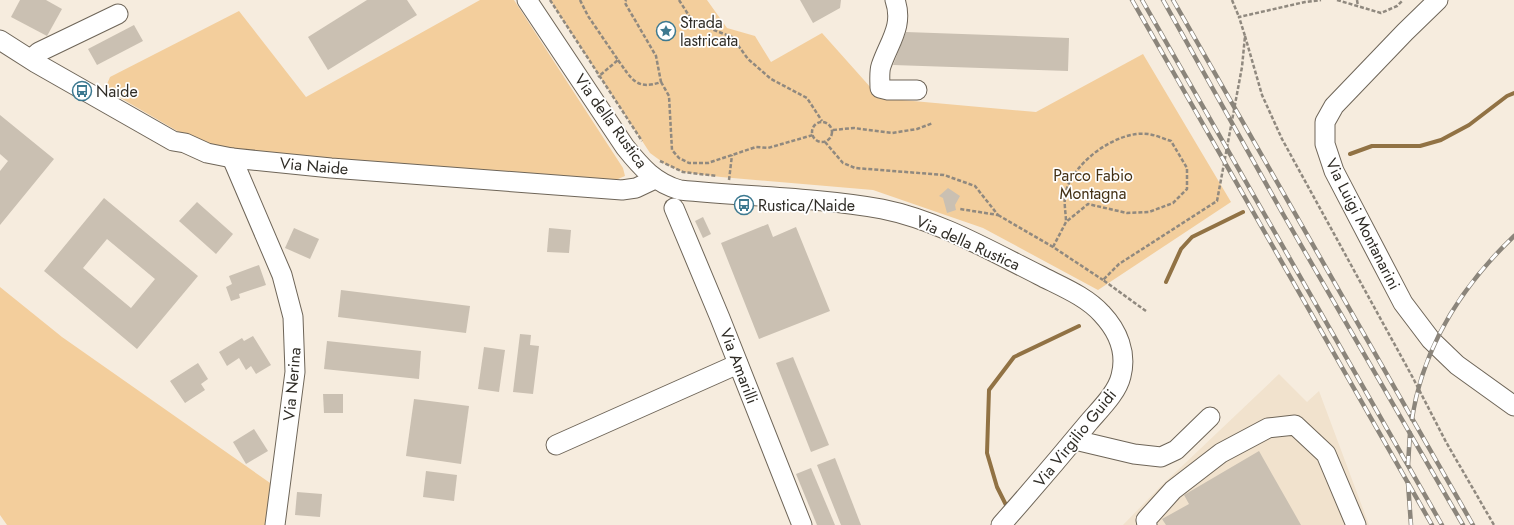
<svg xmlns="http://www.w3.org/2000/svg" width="1514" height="525" font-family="Jost,sans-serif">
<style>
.built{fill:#f1e2cd}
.green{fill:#f3ce9c}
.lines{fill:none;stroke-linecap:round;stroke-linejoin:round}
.stream{stroke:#917244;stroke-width:4}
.building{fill:#cac0b2;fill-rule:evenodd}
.minor-casing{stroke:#6e6558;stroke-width:21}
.path{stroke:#90897f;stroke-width:2.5;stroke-dasharray:4 2;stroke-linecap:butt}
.minor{stroke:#fff;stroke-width:19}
.rail-casing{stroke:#8b857b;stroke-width:4.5}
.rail{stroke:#fff;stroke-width:3;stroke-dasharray:9;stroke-linecap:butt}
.labels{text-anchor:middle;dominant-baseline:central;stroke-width:3.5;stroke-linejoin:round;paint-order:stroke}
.poi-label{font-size:16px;fill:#2f2c26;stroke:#fff;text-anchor:start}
.street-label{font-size:16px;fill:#2f2c26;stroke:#fff}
.park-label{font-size:16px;fill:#433014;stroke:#fff}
</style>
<rect width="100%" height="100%" fill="#f6ecde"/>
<!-- built -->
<path class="built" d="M1279 374 1307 402 1319 391 1369 525H1123L1160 487Z"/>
<!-- green -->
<g class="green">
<path d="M480 0H514L623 168 625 176 618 179H599L250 152 203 145 179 132 105 89 110 77 239 11 306 97Z"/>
<path d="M550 0H707L727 28 755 36 771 62 822 33 880 98 1036 112 1143 54 1231 202 1098 290 983 228 873 190 721 177 683 172 665 164 650 153Z"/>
<path d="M0 287 62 337 273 485 267 525H7L0 515Z"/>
</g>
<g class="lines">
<!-- stream -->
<g class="stream">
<path d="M1350 154 1372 146H1420L1441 140 1469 125 1507 96 1514 93"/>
<path d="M1166 282 1181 249 1192 237 1243 212"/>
<path d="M1008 509 997 487 987 453 989 390 1014 357 1079 326"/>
</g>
</g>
<!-- building -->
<g class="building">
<path d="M20 0H46L62 9 47 36 11 17Z"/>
<path d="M367 0H407L417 15 328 70 308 37Z"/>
<path d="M800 0H841L840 8 813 23Z"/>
<path d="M134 25 143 41 97 65 88 49Z"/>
<path d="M906 32 1069 38 1068 71 893 65Z"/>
<path d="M0 115 54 159 0 225V171L8 161 0 154Z"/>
<path d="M948 188 960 196 955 205 956 210 947 213 943 198 939 196Z"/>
<path d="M104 198 198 276 137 349 44 271ZM107 239 155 279 131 308 83 268Z"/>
<path d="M197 202 233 234 216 254 179 221Z"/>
<path d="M703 217 711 234 703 238 695 221Z"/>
<path d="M768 224 773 237 796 227 830 311 759 339 721 243Z"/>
<path d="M294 228 319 239 310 259 285 248Z"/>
<path d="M549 228 571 230 569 253 547 252Z"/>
<path d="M259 265 266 285 239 294 240 298 231 301 226 287 232 284 229 276Z"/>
<path d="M341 290 470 306 466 333 338 317Z"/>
<path d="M520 334 531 335 530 345 539 346 533 394 513 392Z"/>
<path d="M253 336 271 365 256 374 251 366 246 370 239 358 227 366 219 352 242 338 244 341Z"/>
<path d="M327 341 421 351 419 379 324 369Z"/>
<path d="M484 347 505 350 499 392 478 389Z"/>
<path d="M793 357 829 445 811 452 776 363Z"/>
<path d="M198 363 208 379 201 384 205 390 185 403 170 381Z"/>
<path d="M323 394H343V413H324Z"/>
<path d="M414 399 469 406 461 464 406 456Z"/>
<path d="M254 429 268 451 246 464 233 442Z"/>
<path d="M1259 451 1301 525H1166L1162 519 1189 504 1184 495Z"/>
<path d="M835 458 861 525H841L817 465Z"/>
<path d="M811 468 835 525H817L796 474Z"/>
<path d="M426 471 457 475 454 501 423 497Z"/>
<path d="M297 492 322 494 320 517 295 515Z"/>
</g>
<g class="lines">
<defs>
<g id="minor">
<path d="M527 0 625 147C641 167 655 183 680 190 747 197 816 197 882 209 937 220 989 250 1039 275 1060 286 1086 296 1102 314 1118 331 1127 353 1121 376 1117 393 1100 409 1089 422 1060 457 1031 491 1001 525"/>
<path d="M895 0C904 26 889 42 881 66 879 72 880 81 880 88L888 90H917"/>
<path d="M1438 0 1405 32 1334 106 1325 122V144L1334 171 1403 303 1431 340 1457 365 1514 406"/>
<path d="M0 40 36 63 173 141 185 143 207 153 232 158 331 168 622 190 636 188 655 179"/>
<path d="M31 59 39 52 118 14"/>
<path d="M232 158 282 275 293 317 295 372 275 525"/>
<path d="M674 208 720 318 802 525"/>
<path d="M1075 440 1134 454 1161 457 1176 450 1210 417"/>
<path d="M556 445 738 364"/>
<path d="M1147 525 1146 520 1173 490 1221 453 1268 428 1295 425 1326 454 1356 525"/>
</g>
</defs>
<!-- minor casing -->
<use href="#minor" class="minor-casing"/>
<!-- path -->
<g class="path">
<path d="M550 0 642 141"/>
<path d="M580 0 588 16 618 60 598 77"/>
<path d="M679 0 693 22 732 37 748 59 771 79 807 98 822 121"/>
<path d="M1232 0 1239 17"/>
<path d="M1337 0 1381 13 1397 6 1403 0"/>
<path d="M1357 0 1358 6"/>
<path d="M1245 36 1262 95 1282 139 1413 378 1446 442 1494 525"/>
<path d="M618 60C631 78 636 91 661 82L656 56 625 3 626 0"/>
<path d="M661 82 669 96 672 150 679 158 689 163H708L756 147 768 148 813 135"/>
<circle cx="822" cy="132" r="10"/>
<path d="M833 130 854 128 892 133 917 129 933 123"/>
<path d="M825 142 843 163 855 168 944 175 975 186 998 215 960 209"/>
<path d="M660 161 683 172 717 176"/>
<path d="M729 180 732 155"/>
<path d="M998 215 1053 247 1103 280"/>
<path d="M1053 247 1066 222 1088 204 1127 213 1149 212 1173 203 1187 189V168L1171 141C1164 139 1156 135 1148 134 1117 130 1074 162 1066 191 1063 200 1066 213 1066 222"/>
<path d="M1146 311 1103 280 1119 264 1217 201 1242 67 1245 36 1239 17 1305 2 1321 0"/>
</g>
<!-- minor -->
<use href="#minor" class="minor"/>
<defs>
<g id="rail">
<path d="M1132 0 1432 525"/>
<path d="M1142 0 1442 525"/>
<path d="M1163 0 1283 214 1463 525"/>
<path d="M1173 0 1473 525"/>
<path d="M1412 419C1423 346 1462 286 1514 236"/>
<path d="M1408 465 1410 433"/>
<path d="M1408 483 1411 525"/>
</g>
</defs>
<!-- rail casing -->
<use href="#rail" class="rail-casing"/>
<!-- rail -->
<use href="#rail" class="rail"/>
</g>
<!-- icons -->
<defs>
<symbol id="sight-ring" viewBox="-11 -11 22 22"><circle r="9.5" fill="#fff" stroke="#3d7990" stroke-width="1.5"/><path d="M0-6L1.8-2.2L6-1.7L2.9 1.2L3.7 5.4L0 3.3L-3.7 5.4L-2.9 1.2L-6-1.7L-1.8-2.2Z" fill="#3d7990"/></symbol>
<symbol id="bus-ring" viewBox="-11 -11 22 22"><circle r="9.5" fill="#fff" stroke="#3d7990" stroke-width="1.5"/><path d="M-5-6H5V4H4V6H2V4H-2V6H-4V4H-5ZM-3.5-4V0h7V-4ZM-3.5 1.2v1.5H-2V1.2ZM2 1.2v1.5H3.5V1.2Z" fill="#3d7990"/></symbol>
</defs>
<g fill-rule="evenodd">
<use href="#sight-ring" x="655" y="20" width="22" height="22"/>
<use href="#bus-ring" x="71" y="80" width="22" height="22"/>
<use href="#bus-ring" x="733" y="194" width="22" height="22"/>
</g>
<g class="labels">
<!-- poi labels -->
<g class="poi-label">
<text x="680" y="22">Strada<tspan x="680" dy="18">lastricata</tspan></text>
<text x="96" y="91">Naide</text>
<text x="758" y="205">Rustica/Naide</text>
</g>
<!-- street labels -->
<g class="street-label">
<text transform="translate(611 121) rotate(54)">Via della Rustica</text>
<text transform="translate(314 166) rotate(5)">Via Naide</text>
<text transform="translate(1363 224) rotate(63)">Via Luigi Montanarini</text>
<text transform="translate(968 243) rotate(24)">Via della Rustica</text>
<text transform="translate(739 366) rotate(69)">Via Amarilli</text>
<text transform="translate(292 384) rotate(-85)">Via Nerina</text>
<text transform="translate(1075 438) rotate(-51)">Via Virgilio Guidi</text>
</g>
<!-- park labels -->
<g class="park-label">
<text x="1093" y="175">Parco Fabio<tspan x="1093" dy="18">Montagna</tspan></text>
</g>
</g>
</svg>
